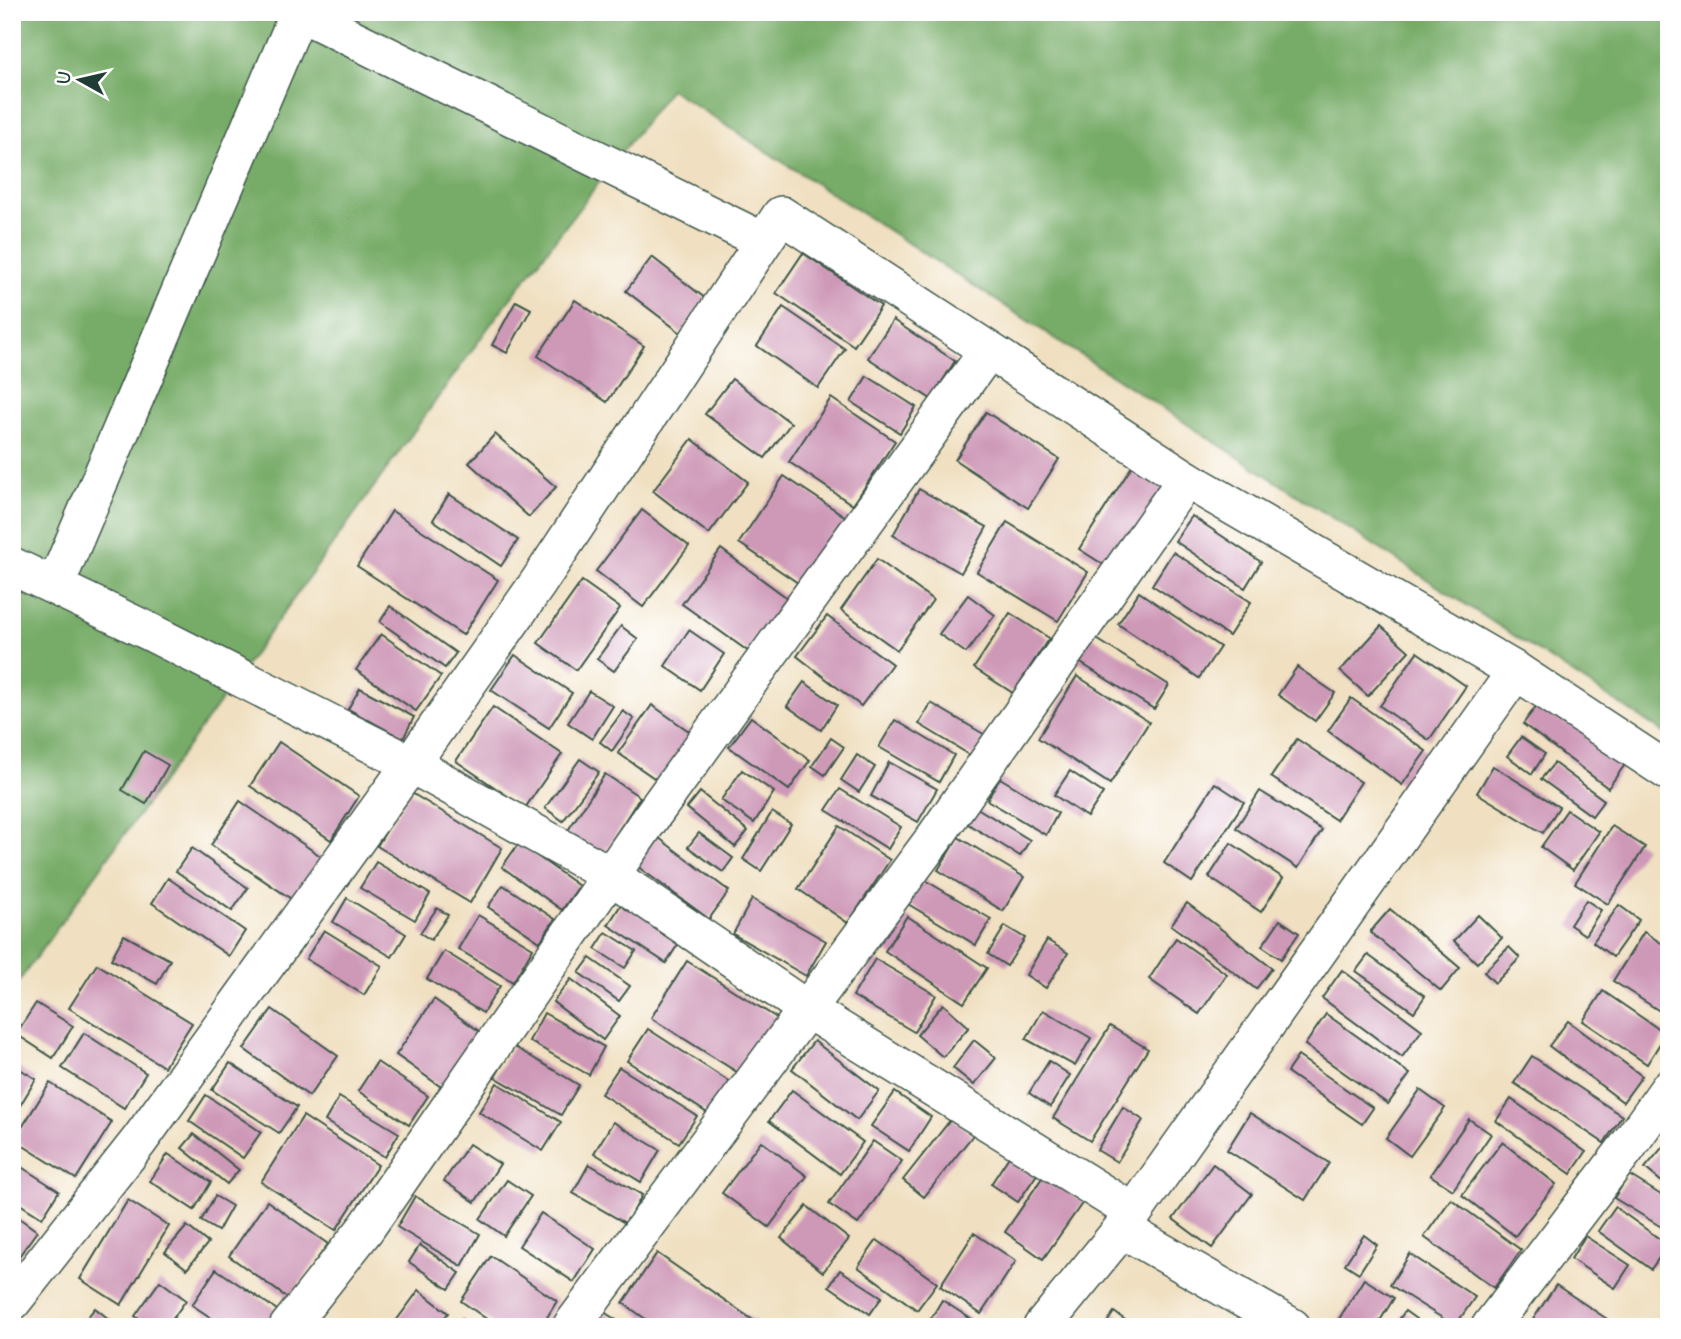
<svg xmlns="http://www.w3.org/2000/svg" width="1681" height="1339" font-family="'Comic Neue',sans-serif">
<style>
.forest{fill:#77ac68;stroke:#4b744e;stroke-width:2}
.building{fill:#ce98b7}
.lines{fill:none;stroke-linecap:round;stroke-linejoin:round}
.street-casing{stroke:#3e5549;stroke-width:40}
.street{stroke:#fff;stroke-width:37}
</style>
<rect width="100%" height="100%" fill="#fff"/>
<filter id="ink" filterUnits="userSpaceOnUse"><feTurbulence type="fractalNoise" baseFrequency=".0143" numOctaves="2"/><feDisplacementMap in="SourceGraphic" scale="14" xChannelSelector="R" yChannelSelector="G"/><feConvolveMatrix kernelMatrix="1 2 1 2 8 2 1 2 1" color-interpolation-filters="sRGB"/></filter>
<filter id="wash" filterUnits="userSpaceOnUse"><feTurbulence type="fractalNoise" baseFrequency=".00686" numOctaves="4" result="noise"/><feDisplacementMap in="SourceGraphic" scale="28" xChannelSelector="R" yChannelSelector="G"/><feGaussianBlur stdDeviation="1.57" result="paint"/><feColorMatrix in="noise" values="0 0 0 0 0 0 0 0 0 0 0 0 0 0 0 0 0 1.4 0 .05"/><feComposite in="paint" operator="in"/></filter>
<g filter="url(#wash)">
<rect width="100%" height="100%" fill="#f0e0c1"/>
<!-- forest -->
<path class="forest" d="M12 12H1669V736L670 89 488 328 12 991Z"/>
<g id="blocks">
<!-- building -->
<g class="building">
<path d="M803 253 881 306 854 346 776 293Z"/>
<path d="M652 257 706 299 681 333 626 291Z"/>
<path d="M575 300 644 346 607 402 538 356Z"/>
<path d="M516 301 531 309 507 353 492 345Z"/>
<path d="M783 307 845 349 818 388 757 346Z"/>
<path d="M893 320 955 361 931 399 868 358Z"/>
<path d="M867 376 916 407 900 433 851 402Z"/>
<path d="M732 379 791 423 765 458 705 414Z"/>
<path d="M831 398 895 441 853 505 789 462Z"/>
<path d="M986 412 1059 459 1028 508 955 460Z"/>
<path d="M495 434 556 487 529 517 469 463Z"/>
<path d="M692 439 748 482 709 534 653 491Z"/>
<path d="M1136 460 1169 482 1112 570 1079 549Z"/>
<path d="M784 476 852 521 807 589 739 543Z"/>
<path d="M919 489 987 527 961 573 893 535Z"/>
<path d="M449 494 518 540 501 566 433 520Z"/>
<path d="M642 510 689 546 643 607 596 571Z"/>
<path d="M392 511 498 580 463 635 357 566Z"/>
<path d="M1192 516 1261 562 1245 588 1175 541Z"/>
<path d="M1007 522 1088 572 1058 621 977 572Z"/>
<path d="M721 549 790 600 752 654 682 604Z"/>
<path d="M1173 552 1251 602 1229 636 1152 585Z"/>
<path d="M877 559 933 600 897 650 841 610Z"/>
<path d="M582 581 620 608 576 670 538 643Z"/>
<path d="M1139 592 1220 647 1199 678 1118 624Z"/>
<path d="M968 595 995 615 966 653 939 634Z"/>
<path d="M390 606 456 653 445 668 380 622Z"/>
<path d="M1010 613 1049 638 1013 693 974 668Z"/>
<path d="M827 616 892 664 861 706 797 656Z"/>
<path d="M621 626 638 639 614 671 597 659Z"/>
<path d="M1381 626 1409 651 1368 696 1340 671Z"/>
<path d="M689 630 724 654 700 690 665 666Z"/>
<path d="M381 634 441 676 416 711 356 670Z"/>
<path d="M1092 636 1169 685 1154 709 1076 660Z"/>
<path d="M1417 652 1466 686 1429 740 1380 706Z"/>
<path d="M515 655 572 693 549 728 491 690Z"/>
<path d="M1297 667 1335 693 1315 721 1278 695Z"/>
<path d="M1077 676 1149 722 1110 784 1038 738Z"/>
<path d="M804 682 837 705 821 730 787 706Z"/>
<path d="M360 688 414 717 403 739 348 709Z"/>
<path d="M589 691 613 706 592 739 568 723Z"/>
<path d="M1544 696 1629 759 1608 788 1523 724Z"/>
<path d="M1351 698 1426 751 1402 785 1328 731Z"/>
<path d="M931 703 987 736 975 758 919 724Z"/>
<path d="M652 705 693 734 660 782 618 753Z"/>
<path d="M493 707 562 754 525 808 456 761Z"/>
<path d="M623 711 634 719 612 751 600 742Z"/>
<path d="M751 717 810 760 789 790 729 747Z"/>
<path d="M895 720 954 755 939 782 879 747Z"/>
<path d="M1521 737 1545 754 1532 774 1507 756Z"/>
<path d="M831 738 844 747 825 775 812 766Z"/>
<path d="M1297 739 1361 782 1336 820 1271 777Z"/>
<path d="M279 742 359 796 331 840 250 786Z"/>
<path d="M144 751 168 765 146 804 122 790Z"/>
<path d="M857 755 875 767 859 792 841 780Z"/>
<path d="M580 759 599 772 563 821 545 808Z"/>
<path d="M889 762 937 789 918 822 871 796Z"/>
<path d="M1554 763 1604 800 1592 816 1541 779Z"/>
<path d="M1493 766 1559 807 1543 833 1477 793Z"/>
<path d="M742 770 774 792 754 823 721 800Z"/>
<path d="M1070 771 1103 793 1087 817 1054 795Z"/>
<path d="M605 774 640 797 599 861 563 838Z"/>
<path d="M1000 778 1058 813 1046 835 987 800Z"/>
<path d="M1215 783 1244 802 1192 882 1164 863Z"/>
<path d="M840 789 901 827 888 849 826 810Z"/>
<path d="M1260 791 1322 830 1298 868 1236 828Z"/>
<path d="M410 792 502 848 470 903 377 846Z"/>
<path d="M700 792 748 831 735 847 687 808Z"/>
<path d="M240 801 322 857 293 900 211 845Z"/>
<path d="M972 805 1030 840 1020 856 963 821Z"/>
<path d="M1567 810 1599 832 1573 870 1541 847Z"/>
<path d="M772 812 791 824 761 871 743 859Z"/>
<path d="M839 826 890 860 848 923 798 889Z"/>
<path d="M1612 826 1645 847 1608 904 1575 883Z"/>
<path d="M699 833 733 858 723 872 688 847Z"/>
<path d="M655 835 729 891 709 919 634 864Z"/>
<path d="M958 837 1024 877 1003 911 938 870Z"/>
<path d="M519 843 579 886 562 910 502 867Z"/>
<path d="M1231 843 1283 878 1261 912 1209 877Z"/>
<path d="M192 848 248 888 232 911 176 871Z"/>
<path d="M376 862 430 894 415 920 360 888Z"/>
<path d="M168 878 245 931 229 956 152 903Z"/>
<path d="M923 879 991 919 976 945 908 904Z"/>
<path d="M503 885 555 919 540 942 488 907Z"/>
<path d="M347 898 406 934 392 957 333 922Z"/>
<path d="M752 899 826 941 806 976 733 934Z"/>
<path d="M624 900 682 938 666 963 608 925Z"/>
<path d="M1586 900 1601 910 1585 935 1570 925Z"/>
<path d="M1187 903 1272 968 1256 989 1171 925Z"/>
<path d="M1619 905 1639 920 1613 957 1593 942Z"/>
<path d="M437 908 448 915 431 940 420 933Z"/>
<path d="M1390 909 1460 968 1441 991 1370 932Z"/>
<path d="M478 915 533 948 513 982 458 949Z"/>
<path d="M1478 915 1502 938 1477 963 1454 941Z"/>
<path d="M907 916 987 968 964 1003 885 951Z"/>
<path d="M1280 920 1299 933 1281 959 1262 946Z"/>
<path d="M1005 926 1025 938 1007 966 988 954Z"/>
<path d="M324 930 382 966 364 995 306 959Z"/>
<path d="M606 932 636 951 625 968 595 949Z"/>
<path d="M1644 932 1669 948V1017L1613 981Z"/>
<path d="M124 935 170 960 157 984 111 959Z"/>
<path d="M1176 938 1227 974 1199 1014 1149 979Z"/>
<path d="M1047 940 1068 953 1046 988 1026 975Z"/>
<path d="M1509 947 1520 958 1495 983 1484 972Z"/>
<path d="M444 951 500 986 483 1013 427 979Z"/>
<path d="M1368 955 1425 996 1414 1012 1356 971Z"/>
<path d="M590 958 630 986 619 1001 579 973Z"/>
<path d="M875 959 936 995 914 1032 853 996Z"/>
<path d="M687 961 780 1020 745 1077 651 1018Z"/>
<path d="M97 964 192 1023 164 1067 69 1008Z"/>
<path d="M1342 970 1422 1030 1402 1057 1322 998Z"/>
<path d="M571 979 620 1016 603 1040 553 1002Z"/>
<path d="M1603 991 1666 1034 1647 1064 1583 1021Z"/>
<path d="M434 999 483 1034 444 1089 396 1055Z"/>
<path d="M36 1003 73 1026 53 1058 16 1034Z"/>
<path d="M943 1004 969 1027 943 1057 917 1035Z"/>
<path d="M272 1009 338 1056 309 1096 244 1049Z"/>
<path d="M1043 1010 1091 1038 1075 1066 1026 1039Z"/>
<path d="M544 1013 604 1047 589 1075 529 1041Z"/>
<path d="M1326 1014 1410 1074 1388 1104 1305 1045Z"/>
<path d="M1568 1021 1642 1076 1623 1102 1549 1046Z"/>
<path d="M1110 1026 1148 1049 1090 1141 1053 1118Z"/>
<path d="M648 1029 736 1086 715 1118 627 1061Z"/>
<path d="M84 1033 146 1073 124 1108 62 1068Z"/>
<path d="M974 1040 996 1058 974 1085 953 1068Z"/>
<path d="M814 1041 879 1091 857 1120 792 1069Z"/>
<path d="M513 1046 579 1085 561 1115 495 1077Z"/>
<path d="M1298 1056 1373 1108 1362 1124 1287 1072Z"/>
<path d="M1532 1056 1622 1116 1604 1143 1514 1083Z"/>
<path d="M1049 1061 1070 1075 1050 1107 1029 1093Z"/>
<path d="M377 1062 428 1096 409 1125 358 1091Z"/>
<path d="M230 1063 297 1107 279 1133 212 1090Z"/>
<path d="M12 1064 36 1079 12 1119Z"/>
<path d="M619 1067 697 1116 679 1143 601 1094Z"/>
<path d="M50 1083 112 1122 76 1179 14 1140Z"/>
<path d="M497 1083 561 1122 543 1151 479 1112Z"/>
<path d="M792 1090 863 1142 840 1174 769 1121Z"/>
<path d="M1420 1090 1445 1108 1410 1156 1386 1138Z"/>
<path d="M895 1092 931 1117 909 1151 871 1126Z"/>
<path d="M206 1095 261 1132 243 1158 189 1121Z"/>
<path d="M339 1097 399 1133 385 1157 325 1121Z"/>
<path d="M1511 1099 1586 1152 1571 1174 1496 1121Z"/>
<path d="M1123 1107 1143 1120 1117 1162 1097 1150Z"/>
<path d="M1250 1113 1329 1163 1305 1200 1227 1150Z"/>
<path d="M303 1116 378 1165 336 1230 261 1182Z"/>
<path d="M952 1118 973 1135 924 1197 903 1180Z"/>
<path d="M1469 1119 1491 1134 1453 1190 1430 1175Z"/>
<path d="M613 1122 660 1150 641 1182 594 1153Z"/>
<path d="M194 1134 239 1170 227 1184 182 1148Z"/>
<path d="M761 1141 807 1176 769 1227 722 1193Z"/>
<path d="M873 1141 902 1161 858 1224 829 1204Z"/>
<path d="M1502 1142 1556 1184 1515 1236 1462 1195Z"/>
<path d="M1666 1143 1669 1145V1188L1645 1168Z"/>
<path d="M469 1144 500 1164 475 1202 444 1181Z"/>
<path d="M1016 1146 1044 1164 1018 1202 991 1184Z"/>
<path d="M168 1154 211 1182 194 1210 150 1181Z"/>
<path d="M12 1161 59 1191 42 1218 12 1199Z"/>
<path d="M589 1164 642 1195 627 1224 573 1193Z"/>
<path d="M1213 1164 1252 1194 1212 1248 1173 1219Z"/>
<path d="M1044 1175 1083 1202 1043 1259 1005 1232Z"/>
<path d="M1629 1175 1669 1200V1219L1663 1228 1614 1198Z"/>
<path d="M507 1180 531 1196 504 1236 480 1219Z"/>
<path d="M215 1196 232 1206 218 1231 201 1221Z"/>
<path d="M415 1196 480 1234 462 1266 397 1227Z"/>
<path d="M1451 1199 1521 1250 1494 1288 1424 1237Z"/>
<path d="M128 1200 169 1226 121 1305 80 1279Z"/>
<path d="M267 1201 328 1244 289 1299 229 1256Z"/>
<path d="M807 1206 849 1239 823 1272 781 1238Z"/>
<path d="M1615 1207 1668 1245 1651 1269 1598 1231Z"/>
<path d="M12 1213 37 1231 12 1266Z"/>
<path d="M541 1213 595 1249 574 1282 519 1246Z"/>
<path d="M187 1226 208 1243 187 1269 165 1252Z"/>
<path d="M974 1233 1016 1261 981 1314 940 1286Z"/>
<path d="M1364 1235 1377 1245 1359 1273 1345 1264Z"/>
<path d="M1585 1236 1630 1265 1615 1288 1571 1259Z"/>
<path d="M877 1240 937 1283 917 1310 858 1267Z"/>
<path d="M420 1245 460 1273 449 1289 409 1262Z"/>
<path d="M657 1253 763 1327H657L623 1303Z"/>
<path d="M1410 1254 1475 1297 1455 1326 1390 1285Z"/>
<path d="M491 1256 557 1301 541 1327H498L461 1301Z"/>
<path d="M216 1269 283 1314 274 1327H225L192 1305Z"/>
<path d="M840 1270 882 1297 870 1314 829 1286Z"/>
<path d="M1364 1279 1394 1298 1376 1327H1345L1337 1322Z"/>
<path d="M160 1281 186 1300 167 1327H149L135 1316Z"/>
<path d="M1556 1285 1619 1327H1528Z"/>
<path d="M419 1290 448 1313 437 1327H396L393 1325Z"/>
<path d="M942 1300 983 1327H926Z"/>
<path d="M95 1308 119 1327H80Z"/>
<path d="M1405 1311 1427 1327H1394Z"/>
<path d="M604 1312 627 1327H594Z"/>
<path d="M1114 1312 1135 1327H1104Z"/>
<path d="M853 1318 865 1327H846Z"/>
<path d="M462 1319 472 1327H457Z"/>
</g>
</g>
</g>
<g filter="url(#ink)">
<use href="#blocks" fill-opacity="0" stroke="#3e5549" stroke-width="2"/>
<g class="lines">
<defs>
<g id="street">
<path d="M299 12 763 241"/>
<path d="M12 566 148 631 411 764 610 875 808 1010 1133 1212"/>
<path d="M55 586 299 12"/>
<path d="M1122 1229 1292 1327"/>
<path d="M12 1302 139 1141 411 764 538 583 781 215 1186 479 1516 671 1669 772"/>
<path d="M288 1327 366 1228 649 820 988 351"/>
<path d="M571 1327 935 837 1186 479"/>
<path d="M1042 1327 1122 1229 1516 671"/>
<path d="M1490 1327 1628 1146 1669 1088"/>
</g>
</defs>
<!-- street casing -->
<use href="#street" class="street-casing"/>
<!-- street -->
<use href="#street" class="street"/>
</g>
</g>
<!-- margin -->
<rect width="1681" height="1339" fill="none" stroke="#fff" stroke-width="42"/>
<!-- north arrow -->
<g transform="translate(80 80) rotate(278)" stroke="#ffffff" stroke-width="5" paint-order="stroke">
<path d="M0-5L12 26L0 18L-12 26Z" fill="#1f3d34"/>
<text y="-10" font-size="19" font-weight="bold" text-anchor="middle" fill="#1f3d34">U</text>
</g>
</svg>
